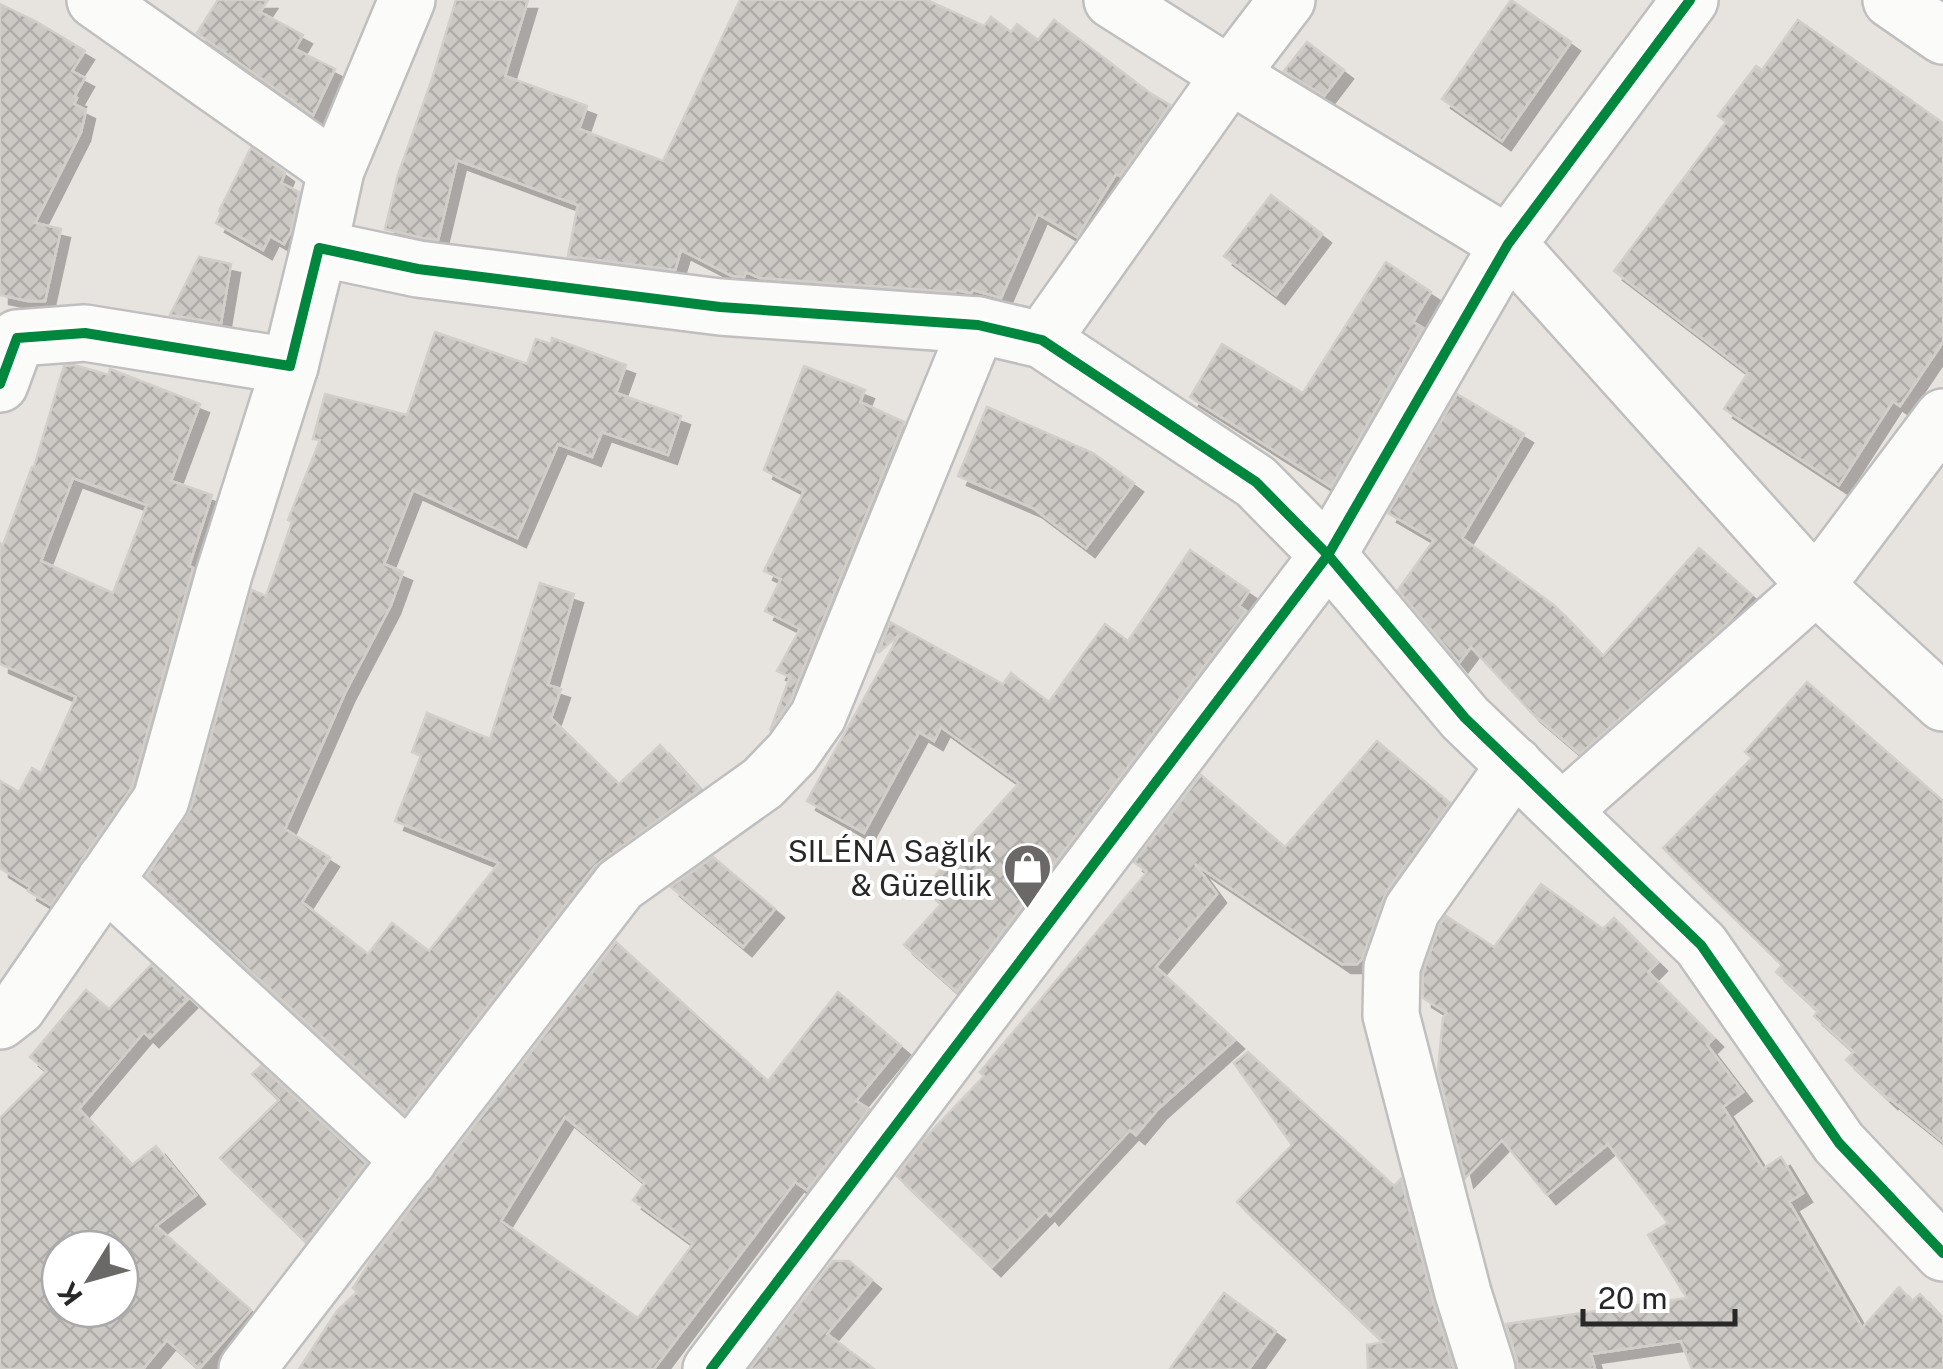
<svg xmlns="http://www.w3.org/2000/svg" width="1943" height="1369" font-family="'Public Sans',sans-serif">
<style>
.building{fill:url(#building-cross-hatch);stroke:#d2cfca;stroke-width:2.5;fill-rule:evenodd;filter:url(#shadow)}
.lines{fill:none;stroke-linecap:round;stroke-linejoin:round}
.street-casing{stroke:#c0bfc0;stroke-width:60}
.secondary-casing{stroke:#c0bfc0;stroke-width:60}
.street{stroke:#fbfbfa;stroke-width:55}
.secondary{stroke:#fbfbfa;stroke-width:55}
.cycleway-casing{stroke:#fff;stroke-width:16}
.cycleway{stroke:#00873e;stroke-width:10}
.labels{text-anchor:middle;dominant-baseline:central;stroke-width:8;stroke-linejoin:round;paint-order:stroke}
.poi-label{font-size:30px;fill:#282828;stroke:#fff;text-anchor:end}
</style>
<defs>
<pattern id="building-cross-hatch" width="8" height="8" patternUnits="userSpaceOnUse" patternTransform="scale(2.5)"><rect width="8" height="8" fill="#ccc9c5"/><path d="M0 0l8 8M0 8l8-8" fill="none" stroke="#afada9"/></pattern>
<filter id="shadow"><feDropShadow dx="9" dy="9" stdDeviation="0" flood-color="#0004"/></filter>
</defs>
<rect width="100%" height="100%" fill="#e7e3de"/>
<!-- building -->
<g class="building">
<path d="M218 0H268L260 12 303 35 295 49 335 69 313 115 197 33Z"/>
<path d="M456 0H528L505 76 587 106 579 129 663 161 740 0H927L984 26 991 17 1011 32 1017 24 1038 40 1054 20 1150 93 1170 105 1120 176 1116 174 1077 237 1038 214 1001 298 973 290 971 293 956 290 955 292 760 278 746 272 744 277 732 276 681 250 675 270 568 256 578 205 457 160 438 240 423 238 385 229 398 175 432 79Z"/>
<path d="M1511 0 1571 42 1502 141 1442 99Z"/>
<path d="M0 4 37 22 85 51 72 71 85 78 74 97 77 98 74 104 86 110 81 132 35 223 61 229 45 301H28L0 295Z"/>
<path d="M1798 20 1943 123V342L1900 406 1893 401 1839 485 1724 409 1748 373 1614 271 1726 122 1718 116 1756 66 1762 70Z"/>
<path d="M1307 42 1344 70 1324 96 1284 71Z"/>
<path d="M251 148 285 173 281 183 299 192 291 231 284 244 270 236 263 250 216 223 221 213 219 211Z"/>
<path d="M1271 195 1322 234 1276 295 1224 256Z"/>
<path d="M199 257 231 264 221 323 170 315Z"/>
<path d="M1386 262 1431 292 1413 322 1423 328 1331 487 1190 397 1222 344 1303 393Z"/>
<path d="M435 332 527 364 536 339 551 344 552 338 626 365 616 393 681 416 668 455 602 432 592 457 558 444 517 538 413 490 384 564 403 572 391 605 345 693 285 829 330 858 302 902 368 954 392 923 429 951 499 863 395 821 421 756 412 752 427 713 490 739 540 583 574 594 548 685 561 689 551 718 619 784 660 745 700 789 595 866 405 1113 147 876 191 808 252 590 266 596 292 522 288 520 320 440 313 439 325 394 407 415Z"/>
<path d="M74 365 109 375 110 369 200 404 171 481 212 495 189 566 193 568 132 787 51 905 28 891 30 887 0 868V781L19 792 32 768 41 773 76 697 0 664V543L3 545 32 467H34L64 366ZM73 478 147 505 113 593 41 561Z"/>
<path d="M804 366 865 390 860 402 904 422 790 701 770 731 790 677 777 671 800 629 765 611 781 579 764 571 804 491 764 470Z"/>
<path d="M1457 394 1524 434 1462 538 1555 606 1603 656 1699 548 1752 595 1726 624 1580 754 1532 713 1471 647 1459 663 1398 590 1434 540 1388 513Z"/>
<path d="M987 407 1093 453 1134 483 1086 548 1033 508 958 476Z"/>
<path d="M1190 550 1249 591 1239 606 1246 611 957 992 904 945 941 904 924 888 1019 783 941 727 934 741 919 732 864 833 807 801 900 634 878 653 890 622 1003 684 1011 673 1049 702 1105 624 1128 641Z"/>
<path d="M1807 682 1943 801V1142L1890 1099 1889 1100 1846 1060 1854 1052 1814 1016 1818 1011 1776 972 1782 965 1663 848 1752 758 1745 752Z"/>
<path d="M1377 741 1450 803 1386 892 1362 959 1357 964H1342L1195 864 1217 894 1156 967 1235 1040 1158 1109 1136 1135 1130 1130 1050 1216 1046 1211 992 1267 897 1176 925 1138 984 1076 980 1072 1147 872 1134 862 1201 775 1285 847Z"/>
<path d="M713 857 775 909 743 947 671 887Z"/>
<path d="M1541 884 1603 929 1614 918 1658 962 1648 972 1714 1038 1707 1045 1743 1092 1723 1107 1763 1169 1781 1157 1803 1193 1789 1202 1862 1328 1899 1287 1912 1301 1920 1294 1943 1319V1369H1692L1681 1341 1591 1354 1595 1369H1517V1360L1506 1324 1687 1298 1648 1235 1668 1223 1608 1144 1547 1195 1502 1140 1465 1178 1438 1070 1443 1018 1447 1013 1423 998V973L1440 924 1446 916 1494 947Z"/>
<path d="M616 942 768 1081 838 992 901 1046 856 1101 869 1109 807 1190 795 1182 654 1369H299L337 1311 357 1292 353 1288 373 1257ZM565 1117 645 1183 633 1200 693 1244 638 1318 501 1221Z"/>
<path d="M151 965 188 999 150 1038 144 1032 79 1109 132 1165 156 1146 196 1195 156 1226 251 1310 199 1369 167 1340 143 1369H0V1118L47 1071 30 1057 86 990 109 1009ZM60 1249H120V1309H60Z"/>
<path d="M1248 1052 1394 1186 1401 1179 1433 1301 1454 1369H1368L1367 1345 1383 1342 1237 1202 1292 1145 1234 1063Z"/>
<path d="M261 1066 366 1163 306 1242 220 1158 279 1100 252 1074Z"/>
<path d="M833 1261H849L872 1280 827 1334 874 1369H750Z"/>
<path d="M1224 1293 1276 1331 1249 1369H1170Z"/>
</g>
<g class="lines">
<defs>
<g id="street">
<path d="M95 0 336 170"/>
<path d="M1112 0 1230 75 1508 244 1816 586 1943 703"/>
<path d="M1891 0 1943 36"/>
<path d="M1042 340 1230 75 1287 0"/>
<path d="M1562 811 1816 586 1943 417"/>
<path d="M105 880 409 1160"/>
<path d="M0 1021 18 1007 161 800 224 574 290 366"/>
<path d="M247 1369 620 885 763 783 792 753 818 716 978 325"/>
<path d="M711 1369 1328 555 1508 244 1690 0"/>
<path d="M1487 1369 1463 1293 1391 1015 1392 967 1412 910 1515 765"/>
</g>
<g id="secondary">
<path d="M319 248 336 170 407 0"/>
<path d="M0 384 17 338 85 333 290 366 319 248 418 269 720 307 978 325 1042 340 1256 482 1328 555 1465 718 1701 945 1839 1143 1943 1253"/>
</g>
</defs>
<!-- street casing -->
<use href="#street" class="street-casing"/>
<!-- secondary casing -->
<use href="#secondary" class="secondary-casing"/>
<!-- street -->
<use href="#street" class="street"/>
<!-- secondary -->
<use href="#secondary" class="secondary"/>
<defs>
<g id="cycleway">
<path d="M0 384 17 338 85 333 290 366 319 248 418 269 720 307 978 325 1042 340 1256 482 1328 555 1465 718 1701 945 1839 1143 1943 1253"/>
<path d="M711 1369 1328 555 1508 244 1690 0"/>
</g>
</defs>
<!-- cycleway casing -->
<use href="#cycleway" class="cycleway-casing"/>
<!-- cycleway -->
<use href="#cycleway" class="cycleway"/>
</g>
<!-- icons -->
<defs>
<symbol id="shop-pin" viewBox="-11 -11 22 30"><path d="M0 17L-7.5 6A9.5 9.5 0 1 1 7.5 6Z" fill="#6b6968" stroke="#fff"/><path d="M-5-2.5h2.3a2.7 3.5 0 0 1 5.4 0H5L5.5 6h-11ZM-1.5-2.5h3a1.5 2.3 0 0 0-3 0Z" fill="#fff"/></symbol>
</defs>
<g fill-rule="evenodd">
<use href="#shop-pin" x="1000" y="840" width="55" height="75"/>
</g>
<g class="labels">
<!-- poi labels -->
<g class="poi-label">
<text x="992" y="851">SILÉNA Sağlık<tspan x="992" dy="34">&amp; Güzellik</tspan></text>
</g>
</g>
<!-- north arrow -->
<g transform="translate(90 1279) rotate(233)"><circle r="48" fill="#ffffff" stroke="#a9a9a9" stroke-width="2.5"/>
<path d="M0-8L18 38L0 25L-18 38Z" fill="#6b6968"/>
<text y="-15" font-size="28" font-weight="bold" text-anchor="middle" fill="#282828">K</text>
</g>
<!-- scale -->
<path d="M1583 1309v15h152v-15" fill="none" stroke="#282828" stroke-width="5"/>
<text x="1598" y="1309" font-size="30" fill="#282828" stroke="#ffffff" stroke-width="8" paint-order="stroke">20 m</text>
</svg>
